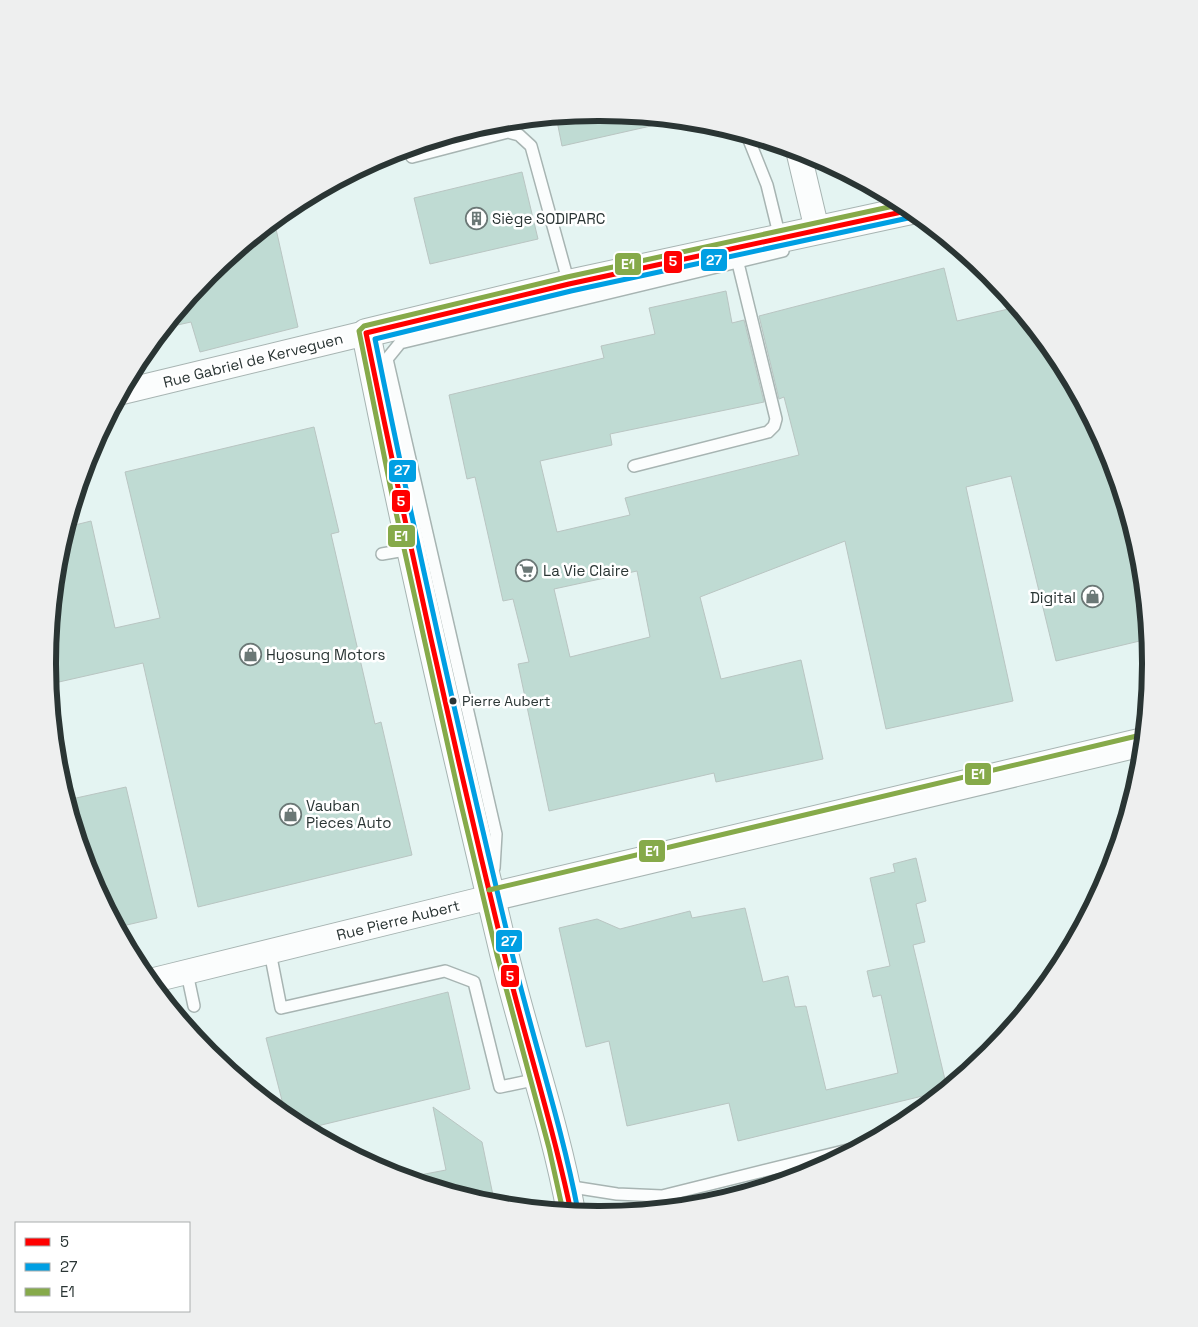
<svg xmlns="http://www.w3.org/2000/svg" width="1198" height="1327" font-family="'Space Grotesk',sans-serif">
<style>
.building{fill:#bfdbd3;stroke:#b9c5c2;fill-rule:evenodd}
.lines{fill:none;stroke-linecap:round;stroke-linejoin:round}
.service-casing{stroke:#a7b4b2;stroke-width:14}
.minor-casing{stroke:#a7b4b2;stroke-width:26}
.tertiary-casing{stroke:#a7b4b2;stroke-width:30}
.service{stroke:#fbfdfd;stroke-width:11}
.minor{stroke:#fbfdfd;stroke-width:24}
.tertiary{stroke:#fbfdfd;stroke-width:28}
.bus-1-casing{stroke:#fff;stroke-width:9}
.bus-2-casing{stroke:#fff;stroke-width:9}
.bus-3-casing{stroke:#fff;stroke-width:9}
.bus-1{stroke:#f00;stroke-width:5}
.bus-2{stroke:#009fe3;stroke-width:5}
.bus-3{stroke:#86aa4a;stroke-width:5}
.bus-dot{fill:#2a3534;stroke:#fff;stroke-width:2}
.labels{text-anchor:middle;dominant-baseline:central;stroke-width:5;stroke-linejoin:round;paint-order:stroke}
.bus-label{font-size:14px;fill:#2a3534;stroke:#fff;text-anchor:start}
.poi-label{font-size:15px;fill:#2a3534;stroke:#fff;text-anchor:start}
.street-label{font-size:15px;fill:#2a3534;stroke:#fff}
.rim{fill:none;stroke:#2a3534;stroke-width:6}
.line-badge{stroke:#fff;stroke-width:2}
.badge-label{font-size:14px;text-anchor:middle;font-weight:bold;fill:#fff}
</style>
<rect width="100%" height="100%" fill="#e4f4f2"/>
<!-- building -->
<g class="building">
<path d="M599 112 664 118V123L562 146 556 116Z"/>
<path d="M522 172 538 239 430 264 414 198Z"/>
<path d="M274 220 298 327 200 352 191 322 164 328 209 273Z"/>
<path d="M944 268 957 321 1017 307 1058 357 1109 453 1140 556 1148 639 1056 661 1011 476 966 487 1013 701 886 729 845 541 700 597 721 679 801 660 823 759 716 782 714 773 549 811 518 664 529 662 513 599 503 601 475 477 467 479 449 395 604 358 601 346 655 334 649 308 726 291 732 323 744 320 764 402 610 434 612 445 540 461 557 532 630 515 625 498 799 455 784 397 779 399 759 316ZM637 571 650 637 570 657 554 589Z"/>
<path d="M314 427 339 532 331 534 375 724 381 722 412 855 198 907 143 663 50 684 48 663 58 556 67 527 91 521 115 628 160 618 125 472Z"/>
<path d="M126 787 157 918 118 927 89 874 67 800Z"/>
<path d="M916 858 926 901 916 904 925 942 913 945 947 1088 943 1091 738 1141 729 1103 627 1126 609 1041 586 1047 559 928 597 919 620 929 690 911 692 918 745 908 763 982 788 976 795 1007 806 1006 826 1090 898 1073 881 995 873 997 867 971 890 966 870 878 895 872 893 864Z"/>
<path d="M448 992 470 1089 305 1129 286 1116 266 1038Z"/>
<path d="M433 1107 482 1142 495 1205 404 1178 446 1170Z"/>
</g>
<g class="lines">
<defs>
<g id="service">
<path d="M747 135 767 185 780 238"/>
<path d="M412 157 508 132 519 135 531 146 569 284"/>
<path d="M634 466 768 432 774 426 776 419 736 255"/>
<path d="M382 554 411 549"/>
<path d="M494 868 496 834 387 359 400 343 783 251"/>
<path d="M270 952 281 1008 445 971 474 982 500 1087 538 1079"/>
<path d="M187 973 194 1006"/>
<path d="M566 1186 617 1194 662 1196 856 1148"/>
</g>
<g id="minor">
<path d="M798 150 817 230"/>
<path d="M122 392 366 333"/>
<path d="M150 981 491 897"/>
</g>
<g id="tertiary">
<path d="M491 897 1143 742"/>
<path d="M571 1212C555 1124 525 1040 504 953 455 747 407 541 366 333L569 284 911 210"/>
</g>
</defs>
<!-- service casing -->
<use href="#service" class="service-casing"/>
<!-- minor casing -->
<use href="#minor" class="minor-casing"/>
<!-- tertiary casing -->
<use href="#tertiary" class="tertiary-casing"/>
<!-- service -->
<use href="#service" class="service"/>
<!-- minor -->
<use href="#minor" class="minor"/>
<!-- tertiary -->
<use href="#tertiary" class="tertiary"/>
<defs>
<path id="bus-1" d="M571 1212C553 1124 525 1040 504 953 454 747 408 540 366 333L569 284 911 210"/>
<path id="bus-2" d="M578 1211C561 1122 532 1037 511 949 462 746 416 543 375 339L571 291 913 217"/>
<g id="bus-3">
<path d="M489 890 1141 735"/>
<path d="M563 1211 549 1148 497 955 460 800 391 490 359 331 364 326 567 277 903 204"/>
</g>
</defs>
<!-- bus-1 casing -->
<use href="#bus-1" class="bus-1-casing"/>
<!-- bus-2 casing -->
<use href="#bus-2" class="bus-2-casing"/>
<!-- bus-3 casing -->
<use href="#bus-3" class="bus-3-casing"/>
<!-- bus-1 -->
<use href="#bus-1" class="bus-1"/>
<!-- bus-2 -->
<use href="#bus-2" class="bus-2"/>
<!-- bus-3 -->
<use href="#bus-3" class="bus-3"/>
</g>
<!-- icons -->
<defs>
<symbol id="building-ring" viewBox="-11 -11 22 22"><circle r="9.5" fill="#fff" stroke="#6b7876" stroke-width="1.5"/><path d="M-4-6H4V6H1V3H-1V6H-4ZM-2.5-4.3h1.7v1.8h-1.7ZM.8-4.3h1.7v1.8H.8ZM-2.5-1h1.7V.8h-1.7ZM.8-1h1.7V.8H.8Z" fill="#6b7876"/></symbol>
<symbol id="supermarket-ring" viewBox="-11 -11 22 22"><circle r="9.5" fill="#fff" stroke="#6b7876" stroke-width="1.5"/><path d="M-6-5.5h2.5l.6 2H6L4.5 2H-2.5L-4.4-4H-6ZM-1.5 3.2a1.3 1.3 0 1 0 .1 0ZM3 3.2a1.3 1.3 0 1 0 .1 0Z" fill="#6b7876"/></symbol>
<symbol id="shop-ring" viewBox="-11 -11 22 22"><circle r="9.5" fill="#fff" stroke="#6b7876" stroke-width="1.5"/><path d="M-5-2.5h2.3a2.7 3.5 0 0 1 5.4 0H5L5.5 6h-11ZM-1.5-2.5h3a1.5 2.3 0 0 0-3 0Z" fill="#6b7876"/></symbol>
</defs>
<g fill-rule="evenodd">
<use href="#building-ring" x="464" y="206" width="25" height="25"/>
<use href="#supermarket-ring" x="514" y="558" width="25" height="25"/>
<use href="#shop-ring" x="1080" y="584" width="25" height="25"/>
<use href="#shop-ring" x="238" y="642" width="25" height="25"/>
<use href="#shop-ring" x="278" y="802" width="25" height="25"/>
</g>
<!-- markers -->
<circle class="bus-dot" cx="453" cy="701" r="4.5"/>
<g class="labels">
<!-- bus labels -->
<g class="bus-label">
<text x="462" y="701">Pierre Aubert</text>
</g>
<!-- poi labels -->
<g class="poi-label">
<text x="492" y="218">Siège SODIPARC</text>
<text x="543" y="570">La Vie Claire</text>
<text x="1076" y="597" text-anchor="end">Digital</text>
<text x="266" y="654">Hyosung Motors</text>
<text x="306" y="805">Vauban<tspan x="306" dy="17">Pieces Auto</tspan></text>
</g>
<!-- street labels -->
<g class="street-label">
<text transform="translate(253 360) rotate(-14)">Rue Gabriel de Kerveguen</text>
<text transform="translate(398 920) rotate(-14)">Rue Pierre Aubert</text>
</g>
</g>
<!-- crop -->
<path d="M0 0H1198V1327H0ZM598 121H600A542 542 0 0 1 1142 663V664A542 542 0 0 1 600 1206H598A542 542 0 0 1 56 664V663A542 542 0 0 1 598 121Z" fill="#eeefef" fill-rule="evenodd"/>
<path class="rim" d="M598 121H600A542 542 0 0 1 1142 663V664A542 542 0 0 1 600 1206H598A542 542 0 0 1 56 664V663A542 542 0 0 1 598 121Z"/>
<g class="line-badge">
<rect x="700" y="248" width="28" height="24" rx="5" fill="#009fe3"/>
<rect x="663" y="250" width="20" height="24" rx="5" fill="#f00"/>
<rect x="614" y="252" width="28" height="24" rx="5" fill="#86aa4a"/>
<rect x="388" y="459" width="29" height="24" rx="5" fill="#009fe3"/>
<rect x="391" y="489" width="20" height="24" rx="5" fill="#f00"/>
<rect x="387" y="524" width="29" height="24" rx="5" fill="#86aa4a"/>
<rect x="964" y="762" width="28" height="24" rx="5" fill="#86aa4a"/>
<rect x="638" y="839" width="28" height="24" rx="5" fill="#86aa4a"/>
<rect x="495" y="929" width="28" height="24" rx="5" fill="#009fe3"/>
<rect x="500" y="964" width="20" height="24" rx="5" fill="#f00"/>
</g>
<g class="badge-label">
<text x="714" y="265">27</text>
<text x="673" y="266">5</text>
<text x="628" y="269">E1</text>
<text x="402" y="475">27</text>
<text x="401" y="506">5</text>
<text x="401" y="541">E1</text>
<text x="978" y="779">E1</text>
<text x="652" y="856">E1</text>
<text x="509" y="946">27</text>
<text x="510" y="981">5</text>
</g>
<!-- legend -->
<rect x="15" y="1222" width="175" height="90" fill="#ffffff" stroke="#aaaeae"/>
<rect x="25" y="1238" width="25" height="8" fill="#ff0000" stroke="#aaaeae"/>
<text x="60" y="1247" font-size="15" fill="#2a3534">5</text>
<rect x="25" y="1263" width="25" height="8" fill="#009fe3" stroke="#aaaeae"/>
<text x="60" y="1272" font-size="15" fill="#2a3534">27</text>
<rect x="25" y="1288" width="25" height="8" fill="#86aa4a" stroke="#aaaeae"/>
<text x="60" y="1297" font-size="15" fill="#2a3534">E1</text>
</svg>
